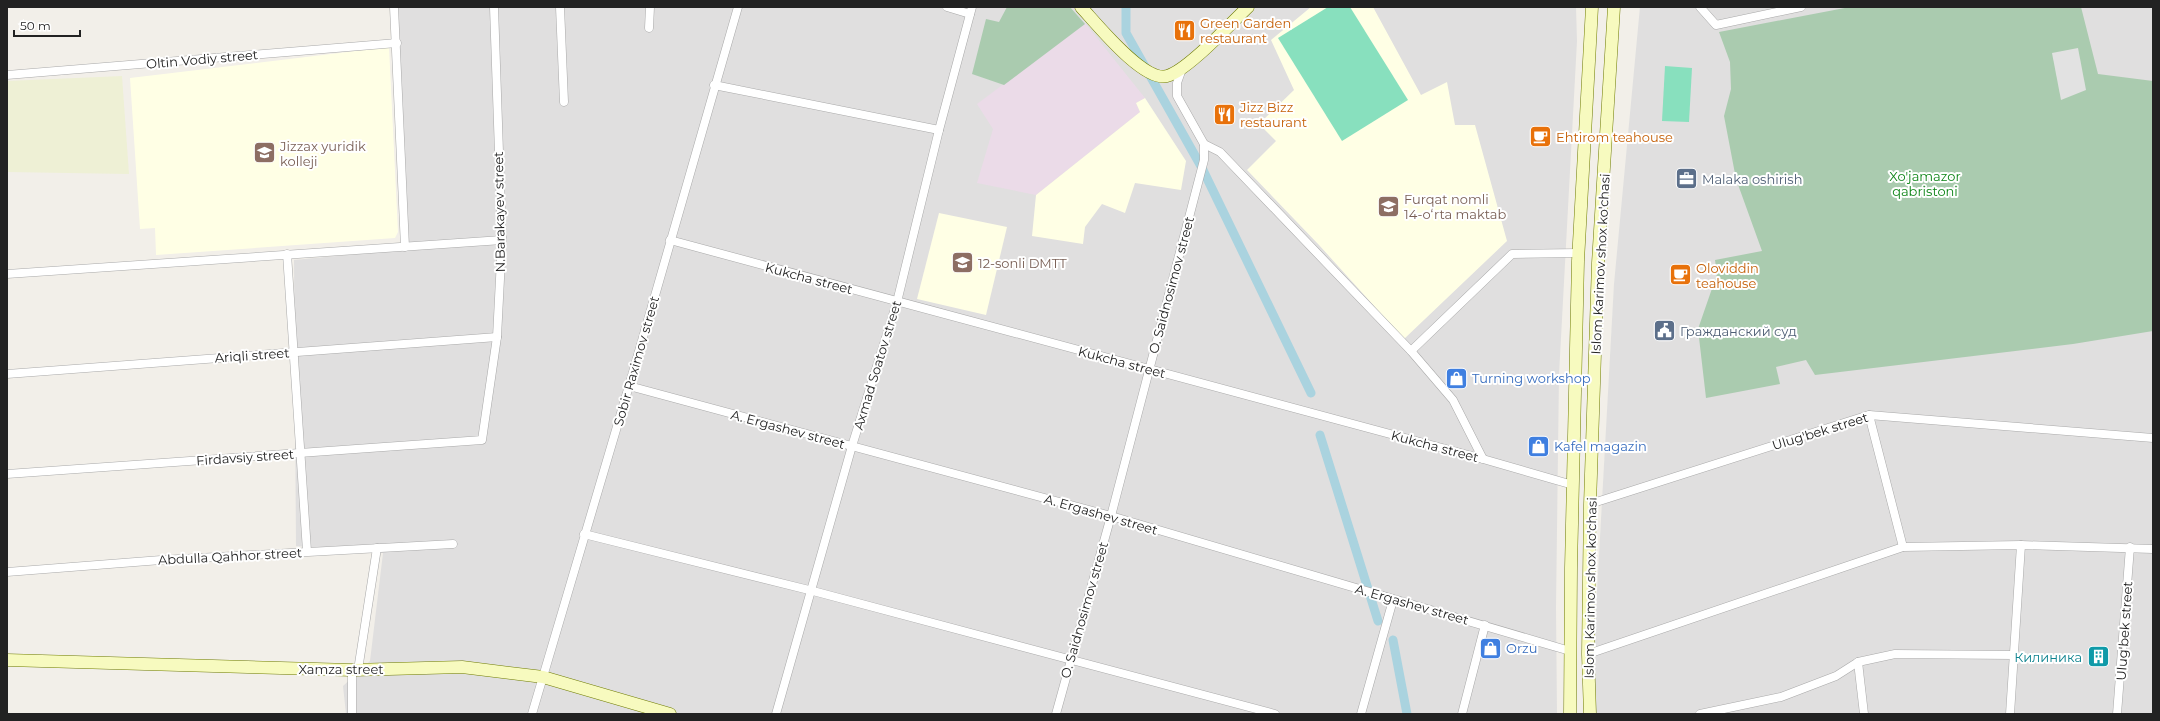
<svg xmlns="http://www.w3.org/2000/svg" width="2160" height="721" font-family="Montserrat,sans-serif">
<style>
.residential{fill:#e0dfdf}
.industrial{fill:#ebdbe8}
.education{fill:#ffffe5}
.farmland{fill:#eef0d5}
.cemetery{fill:#aacbaf}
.pitch{fill:#88e0be}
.parking{fill:#e2e2e2}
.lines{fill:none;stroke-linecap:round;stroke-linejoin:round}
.canal{stroke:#aad3df;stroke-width:9}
.street-casing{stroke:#a9a9a9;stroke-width:9}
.secondary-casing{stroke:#707d05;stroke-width:13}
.street{stroke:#fff;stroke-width:8}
.secondary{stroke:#f7fabf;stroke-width:12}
.labels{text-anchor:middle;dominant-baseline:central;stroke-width:4;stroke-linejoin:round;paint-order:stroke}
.food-label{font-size:13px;fill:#c56008;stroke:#fff;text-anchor:start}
.street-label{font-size:13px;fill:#222;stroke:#fff}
.education-label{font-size:13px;fill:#785e54;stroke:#fff;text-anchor:start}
.park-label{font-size:13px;fill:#0c8416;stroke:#fff}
.service-label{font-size:13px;fill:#4e5e75;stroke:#fff;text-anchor:start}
.shop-label{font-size:13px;fill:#366cbe;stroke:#fff;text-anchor:start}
.culture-label{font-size:13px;fill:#0d838f;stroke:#fff;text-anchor:end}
</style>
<rect width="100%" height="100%" fill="#f2efe9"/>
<!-- residential -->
<g class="residential">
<path d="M397 7H1576L1577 41 1559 375 1556 608 1557 714H346L343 686 370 661 383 553 296 546 294 260 409 249Z"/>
<path d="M1640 7H2153V714H1595L1591 701 1614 284Z"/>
</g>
<!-- industrial -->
<path class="industrial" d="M1085 23 1145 98 1136 103 1140 112 1036 195 977 183 993 129 977 104Z"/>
<!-- education -->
<g class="education">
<path d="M1311 7H1373L1421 95 1447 82 1455 125H1475L1507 241 1404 339 1319 245 1247 170 1276 141 1259 124 1294 90 1271 40Z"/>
<path d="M389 47 398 232 395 238 156 255 155 228 140 229 130 78Z"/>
<path d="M1145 98 1186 161 1181 190 1135 183 1125 213 1102 204 1085 227 1083 244 1032 236 1036 195 1140 112 1136 103Z"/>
<path d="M939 213 1007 227 986 315 917 299Z"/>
</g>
<!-- farmland -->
<path class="farmland" d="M122 76 129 174 7 172V81Z"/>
<!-- cemetery -->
<g class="cemetery">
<path d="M1007 7H1070L1085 24 1004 85 972 74 986 19 999 22Z"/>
<path d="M1850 7H2081L2098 74 2153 81V331L2073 344 1815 375 1806 360 1776 367 1780 384 1706 398 1698 329 1717 274 1715 260 1762 251 1736 179 1724 116 1731 89 1730 62 1719 32Z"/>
</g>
<!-- pitch -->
<g class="pitch">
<path d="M1328 7H1350L1408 100 1342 141 1278 38Z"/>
<path d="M1665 66 1692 68 1689 122 1662 121Z"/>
</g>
<!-- parking -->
<path class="parking" d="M2078 48 2086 90 2061 100 2052 53Z"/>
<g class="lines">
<!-- canal -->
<g class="canal">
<path d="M1126 7V33L1202 168 1311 393"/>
<path d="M1320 435 1378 621"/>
<path d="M1393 640 1407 714"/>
</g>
<defs>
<g id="street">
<path d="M394 7 405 247"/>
<path d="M560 7 564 102"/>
<path d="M947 7 970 14"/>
<path d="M1700 7 1716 25 1801 7"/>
<path d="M649 28 650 7"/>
<path d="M7 75 397 43"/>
<path d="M714 85 939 130"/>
<path d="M1204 144 1220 152 1411 351 1453 400 1483 459"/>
<path d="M670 240 1483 459 1573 485"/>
<path d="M287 254 307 551"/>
<path d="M7 274 502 240"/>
<path d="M1411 351 1512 254 1579 253"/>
<path d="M7 374 497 337"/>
<path d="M629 386 1111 516 1570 651"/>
<path d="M1869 415 1903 547"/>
<path d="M7 474 482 440 497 337 502 240 494 7"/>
<path d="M1590 504 1869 415 2153 438"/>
<path d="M584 534 813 591 1275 714"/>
<path d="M7 572 161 560 453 544"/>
<path d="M1588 654 1903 547 2021 545 2153 549"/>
<path d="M1858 662 1864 714"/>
<path d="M358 670 377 548"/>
<path d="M352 714V670"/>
<path d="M532 714 629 386 738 7"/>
<path d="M776 714 852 446 897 302 939 130 972 7"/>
<path d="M1056 714 1111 516 1204 160V144L1177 96V83L1182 69"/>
<path d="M1361 714 1393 600"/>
<path d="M1462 714 1485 625"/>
<path d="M1700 714 1781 697 1836 676 1858 662 1895 654 2014 655"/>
<path d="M2010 714 2021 545"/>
<path d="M2117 714 2130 547"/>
</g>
<g id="secondary">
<path d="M1081 7C1096 23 1144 83 1167 76 1187 71 1231 23 1248 7"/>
<path d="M7 660 352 670 462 667 543 677 670 714"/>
<path d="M1570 714 1571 568 1578 261 1592 7"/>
<path d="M1590 714 1588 654 1590 504 1598 263 1614 7"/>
</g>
</defs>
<!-- street casing -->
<use href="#street" class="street-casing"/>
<!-- secondary casing -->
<use href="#secondary" class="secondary-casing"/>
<!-- street -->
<use href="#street" class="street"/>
<!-- secondary -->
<use href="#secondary" class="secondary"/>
</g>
<!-- icons -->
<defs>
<symbol id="restaurant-square" viewBox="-11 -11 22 22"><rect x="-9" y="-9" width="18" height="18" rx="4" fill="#e8710a" stroke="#fff"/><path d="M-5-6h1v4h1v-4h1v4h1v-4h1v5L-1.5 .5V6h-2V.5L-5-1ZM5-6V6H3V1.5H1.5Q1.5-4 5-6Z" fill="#fff"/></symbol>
<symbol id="cafe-square" viewBox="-11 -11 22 22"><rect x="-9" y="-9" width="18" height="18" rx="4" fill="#e8710a" stroke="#fff"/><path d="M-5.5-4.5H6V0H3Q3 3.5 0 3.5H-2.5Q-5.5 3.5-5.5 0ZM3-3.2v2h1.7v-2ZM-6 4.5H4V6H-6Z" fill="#fff"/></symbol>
<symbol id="university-square" viewBox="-11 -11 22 22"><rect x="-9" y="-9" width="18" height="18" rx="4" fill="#8d6e63" stroke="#fff"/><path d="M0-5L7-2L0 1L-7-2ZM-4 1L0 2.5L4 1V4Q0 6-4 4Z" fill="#fff"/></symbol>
<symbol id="office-square" viewBox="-11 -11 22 22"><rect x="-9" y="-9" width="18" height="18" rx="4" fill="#5c6f8a" stroke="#fff"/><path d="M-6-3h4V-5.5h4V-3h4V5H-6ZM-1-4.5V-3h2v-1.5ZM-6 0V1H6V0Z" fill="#fff"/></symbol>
<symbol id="school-square" viewBox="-11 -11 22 22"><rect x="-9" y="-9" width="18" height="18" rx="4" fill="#8d6e63" stroke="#fff"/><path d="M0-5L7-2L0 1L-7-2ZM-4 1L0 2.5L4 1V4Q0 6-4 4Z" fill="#fff"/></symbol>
<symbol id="civic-square" viewBox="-11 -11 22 22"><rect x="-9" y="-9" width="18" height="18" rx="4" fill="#5c6f8a" stroke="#fff"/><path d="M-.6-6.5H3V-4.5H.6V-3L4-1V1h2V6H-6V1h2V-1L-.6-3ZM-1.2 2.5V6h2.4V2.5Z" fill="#fff"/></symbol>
<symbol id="shop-square" viewBox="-11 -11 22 22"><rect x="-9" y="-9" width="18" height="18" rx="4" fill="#3f7fe0" stroke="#fff"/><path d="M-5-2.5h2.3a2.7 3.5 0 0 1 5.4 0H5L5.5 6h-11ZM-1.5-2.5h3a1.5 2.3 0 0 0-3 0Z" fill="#fff"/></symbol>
<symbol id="building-square" viewBox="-11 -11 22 22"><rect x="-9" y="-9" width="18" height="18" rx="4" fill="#0f9aa8" stroke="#fff"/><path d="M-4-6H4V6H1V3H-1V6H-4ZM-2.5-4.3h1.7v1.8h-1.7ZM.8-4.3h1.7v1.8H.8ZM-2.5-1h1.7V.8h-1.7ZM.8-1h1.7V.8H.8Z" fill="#fff"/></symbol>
</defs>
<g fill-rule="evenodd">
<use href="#restaurant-square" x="1172" y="18" width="25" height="25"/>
<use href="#restaurant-square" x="1212" y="102" width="25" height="25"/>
<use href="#cafe-square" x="1528" y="124" width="25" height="25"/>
<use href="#university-square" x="252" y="140" width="25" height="25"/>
<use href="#office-square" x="1674" y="166" width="25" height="25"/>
<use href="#school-square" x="1376" y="194" width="25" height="25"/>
<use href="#school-square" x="950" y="250" width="25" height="25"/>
<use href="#cafe-square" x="1668" y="262" width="25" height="25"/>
<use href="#civic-square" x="1652" y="318" width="25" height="25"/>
<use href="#shop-square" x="1444" y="366" width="25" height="25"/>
<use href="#shop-square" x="1526" y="434" width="25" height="25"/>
<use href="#shop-square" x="1478" y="636" width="25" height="25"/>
<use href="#building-square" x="2086" y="644" width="25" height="25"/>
</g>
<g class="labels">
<!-- food labels -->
<g class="food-label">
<text x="1200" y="23">Green Garden<tspan x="1200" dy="15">restaurant</tspan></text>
<text x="1240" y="107">Jizz Bizz<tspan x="1240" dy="15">restaurant</tspan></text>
<text x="1556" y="137">Ehtirom teahouse</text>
<text x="1696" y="268">Oloviddin<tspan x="1696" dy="15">teahouse</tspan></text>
</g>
<!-- street labels -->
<g class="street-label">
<text transform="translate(202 59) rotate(-5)">Oltin Vodiy street</text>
<text transform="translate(499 212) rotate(-91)">N.Barakayev street</text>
<text transform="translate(1600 264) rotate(-87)">Islom Karimov shox ko'chasi</text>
<text transform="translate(809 278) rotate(15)">Kukcha street</text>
<text transform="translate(1171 285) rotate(-75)">O. Saidnosimov street</text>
<text transform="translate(252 355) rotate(-4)">Ariqli street</text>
<text transform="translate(636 361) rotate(-74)">Sobir Raximov street</text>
<text transform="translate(1122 362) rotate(15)">Kukcha street</text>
<text transform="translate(877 365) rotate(-73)">Axmad Soatov street</text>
<text transform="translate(788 429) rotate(15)">A. Ergashev street</text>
<text transform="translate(1820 431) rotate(-17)">Ulug'bek street</text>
<text transform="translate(1435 446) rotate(15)">Kukcha street</text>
<text transform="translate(245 457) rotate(-4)">Firdavsiy street</text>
<text transform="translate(1101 514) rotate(16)">A. Ergashev street</text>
<text transform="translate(230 556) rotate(-3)">Abdulla Qahhor street</text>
<text transform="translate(1590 588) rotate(-89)">Islom Karimov shox ko'chasi</text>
<text transform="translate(1412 604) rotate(16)">A. Ergashev street</text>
<text transform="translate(1084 610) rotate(-74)">O. Saidnosimov street</text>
<text transform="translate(2124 631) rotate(-86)">Ulug'bek street</text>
<text x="341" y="669">Xamza street</text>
</g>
<!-- education labels -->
<g class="education-label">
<text x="280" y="146">Jizzax yuridik<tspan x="280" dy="15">kolleji</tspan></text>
<text x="1404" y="199">Furqat nomli<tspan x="1404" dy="15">14-oʻrta maktab</tspan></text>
<text x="978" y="263">12-sonli DMTT</text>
</g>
<!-- park labels -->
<g class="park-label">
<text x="1925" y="176">Xo'jamazor<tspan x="1925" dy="15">qabristoni</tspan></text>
</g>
<!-- service labels -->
<g class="service-label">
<text x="1702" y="179">Malaka oshirish</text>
<text x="1680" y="331">Гражданский суд</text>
</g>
<!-- shop labels -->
<g class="shop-label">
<text x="1472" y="378">Turning workshop</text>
<text x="1554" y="446">Kafel magazin</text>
<text x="1506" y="648">Orzu</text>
</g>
<!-- culture labels -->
<g class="culture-label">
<text x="2082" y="657">Килиника</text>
</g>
</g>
<!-- border -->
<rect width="2160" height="721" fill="none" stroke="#222222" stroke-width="16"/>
<!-- scale -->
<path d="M14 30v6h66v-6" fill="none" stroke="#222222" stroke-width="2"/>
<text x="20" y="30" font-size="12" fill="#222222" stroke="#ffffff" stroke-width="3" paint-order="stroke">50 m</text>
</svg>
